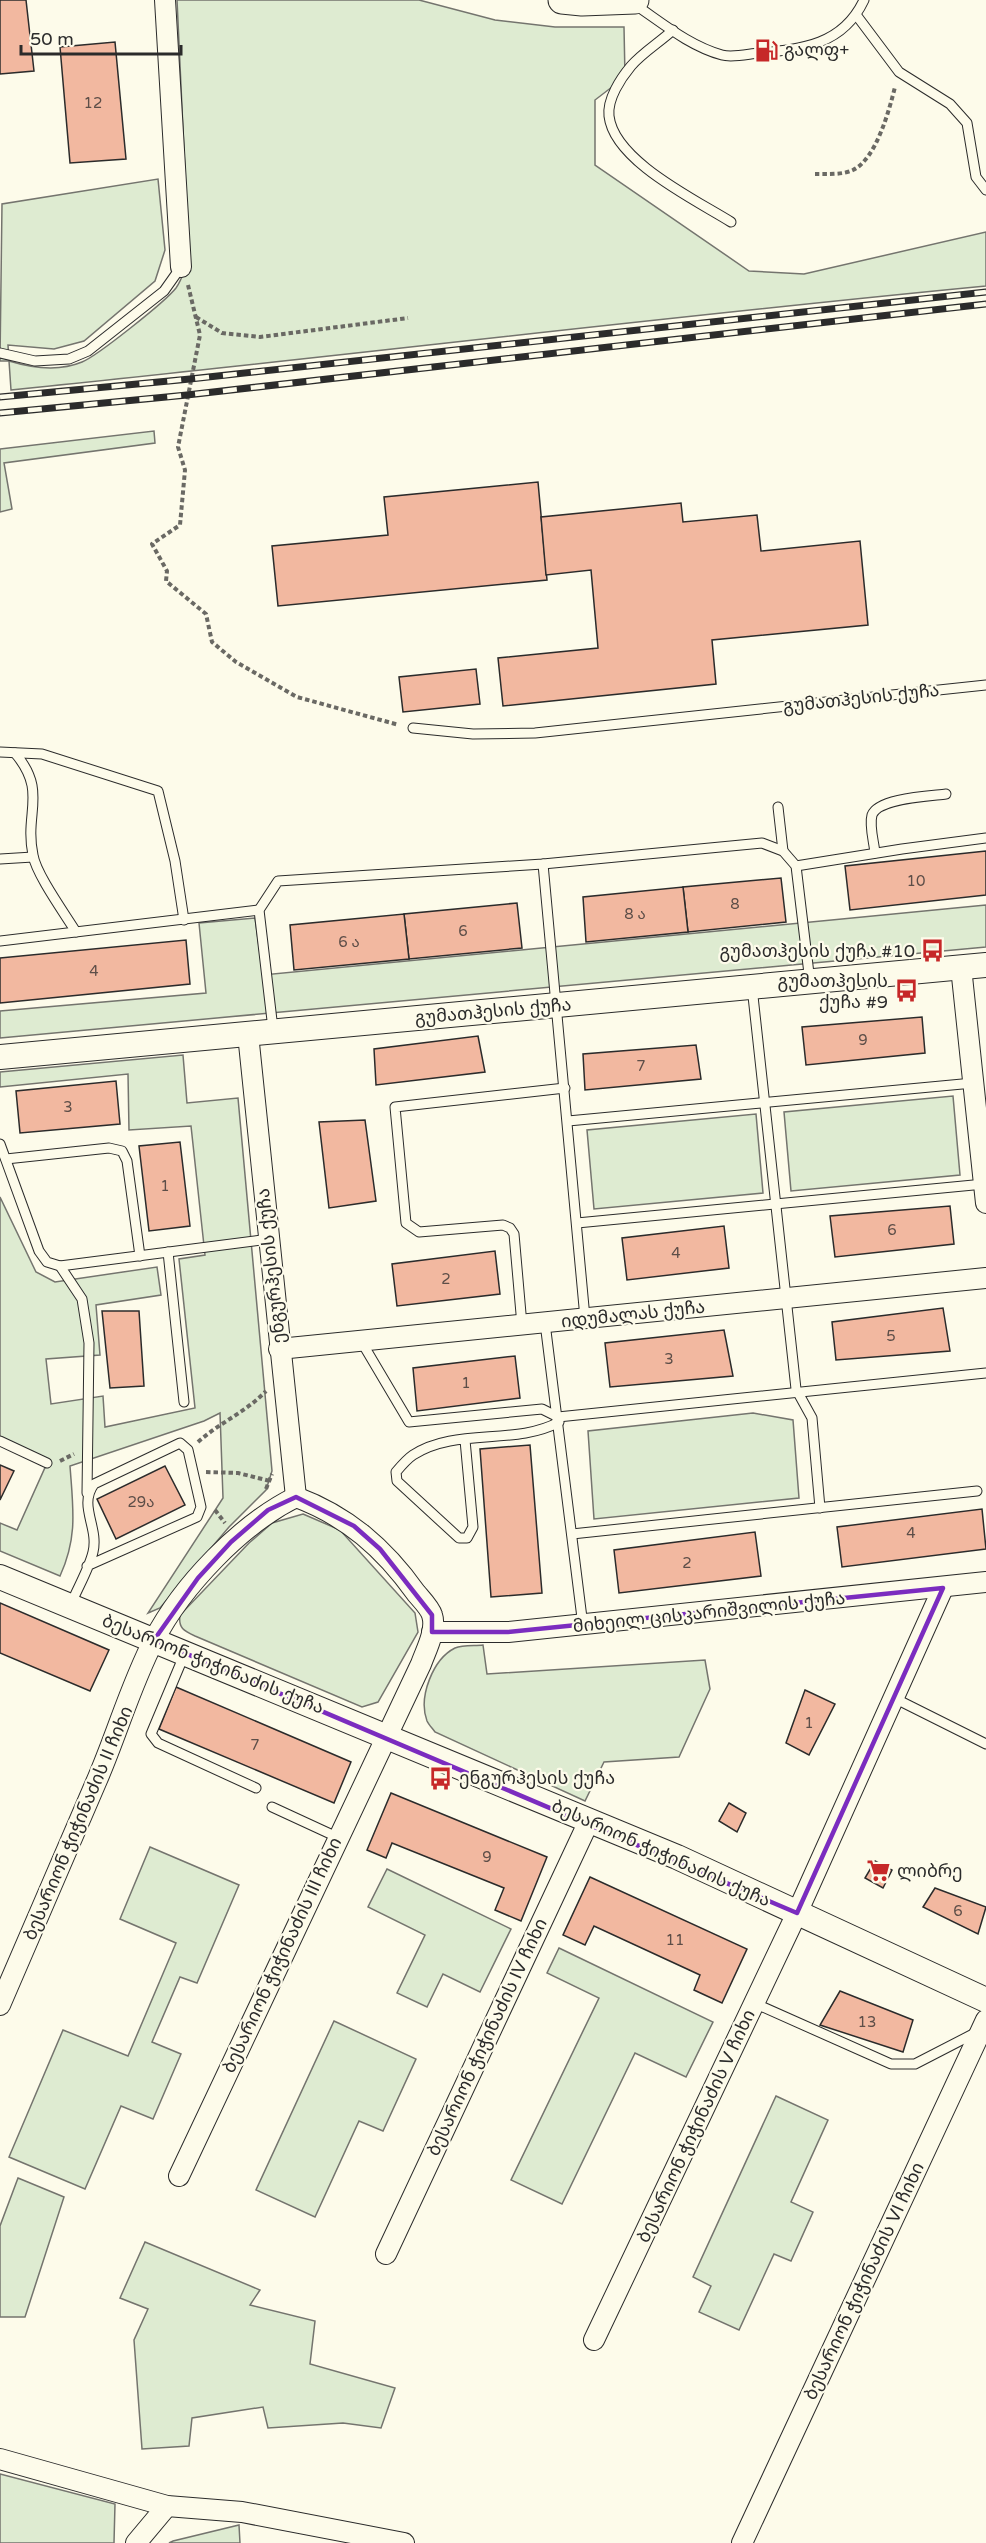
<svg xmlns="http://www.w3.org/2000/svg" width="986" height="2543" font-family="'Varela Round','Noto Sans Georgian',sans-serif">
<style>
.green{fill:#deebd1;stroke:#74746e;stroke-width:1.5}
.building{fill:#f2b8a0;stroke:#2b2b2b;stroke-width:1.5}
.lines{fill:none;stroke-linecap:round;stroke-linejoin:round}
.service-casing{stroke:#2b2b2b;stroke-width:11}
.minor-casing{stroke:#2b2b2b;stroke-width:22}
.tertiary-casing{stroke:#2b2b2b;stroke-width:26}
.secondary-casing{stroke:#2b2b2b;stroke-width:29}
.path{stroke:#6a6964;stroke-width:4;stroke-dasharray:4.5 3;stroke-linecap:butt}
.service{stroke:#fdfbea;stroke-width:9}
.minor{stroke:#fdfbea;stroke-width:20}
.tertiary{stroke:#fdfbea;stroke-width:24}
.secondary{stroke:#fdfbea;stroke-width:27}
.rail-casing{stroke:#2b2b2b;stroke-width:7}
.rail{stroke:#fdfbea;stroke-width:4.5;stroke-dasharray:14;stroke-linecap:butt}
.marked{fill:none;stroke:#7b2cbf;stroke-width:4.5;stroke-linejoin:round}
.labels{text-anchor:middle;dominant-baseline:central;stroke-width:4.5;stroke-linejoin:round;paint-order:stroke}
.number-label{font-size:15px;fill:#5d4e48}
.poi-label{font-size:18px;fill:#2b2b2b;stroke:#fdfbea;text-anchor:start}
.street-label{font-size:18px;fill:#2b2b2b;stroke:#fdfbea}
</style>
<rect width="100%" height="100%" fill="#fdfbea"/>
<!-- green -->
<g class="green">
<path d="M177 0H419L495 20 555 27H624L625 77 595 100V165L749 271 804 274 986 232V286C661 317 336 357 11 390L9 361H0L2 204 158 179 165 250 155 281 84 341 54 349 8 345 9 361C32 368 58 372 82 362 97 356 165 302 176 288 182 280 185 268 189 259Z"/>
<path d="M154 431 155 443 4 463 12 509 0 512V449Z"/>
<path d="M986 905V947L0 1038V1011L206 993 199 923 255 918 263 975Z"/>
<path d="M183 1055 187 1103 238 1098 272 1471 266 1490 229 1527 160 1608 148 1613 223 1498 220 1413 204 1421 70 1466C73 1508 78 1537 60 1576L0 1551V1523L17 1530 47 1463 0 1441V1197L36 1272 55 1282 157 1267 161 1295 96 1305 100 1355 46 1359 51 1404 103 1396 105 1427 195 1408 179 1259 205 1255 191 1126 129 1130 128 1074 0 1087V1072Z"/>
<path d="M953 1096 960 1175 791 1191 784 1112Z"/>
<path d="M756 1114 763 1193 594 1209 587 1130Z"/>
<path d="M753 1413 793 1420 799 1498 594 1519 588 1431Z"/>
<path d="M303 1514 340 1530 415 1613 418 1632 378 1702 362 1707 195 1636C184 1631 178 1628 180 1615L249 1543 272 1523Z"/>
<path d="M483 1645 487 1674 705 1660 710 1689 679 1757 604 1762 585 1801 435 1732C433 1729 429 1725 427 1721 418 1697 433 1659 455 1648 463 1645 475 1646 483 1645Z"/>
<path d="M150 1847 239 1885 197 1983 180 1977 152 2042 181 2054 153 2119 121 2106 85 2189 9 2157 63 2030 128 2056 176 1943 120 1919Z"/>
<path d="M387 1869 511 1929 480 1992 443 1974 427 2007 397 1993 425 1935 368 1907Z"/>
<path d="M559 1948 713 2022 686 2077 635 2053 562 2204 511 2180 599 1998 547 1973Z"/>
<path d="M334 2021 416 2059 383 2131 359 2121 315 2217 256 2190Z"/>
<path d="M776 2096 828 2120 791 2202 813 2212 791 2261 774 2254 739 2330 699 2312 711 2286 693 2277Z"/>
<path d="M18 2178 64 2197 25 2317H0V2226Z"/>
<path d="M145 2242 260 2290 250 2305 315 2321 310 2364 395 2388 381 2428 343 2423 268 2428 263 2407 192 2418 189 2446 142 2449 134 2340 148 2309 120 2298Z"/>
<path d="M0 2474 115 2504 114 2543H0Z"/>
<path d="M239 2525 240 2543H169L173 2541Z"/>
</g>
<!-- building -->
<g class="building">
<path d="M0 0H26L34 71 0 74Z"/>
<path d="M115 42 126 159 70 163 60 47Z"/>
<path d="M538 482 547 580 278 606 272 546 388 535 384 497Z"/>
<path d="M681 503 683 522 757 515 761 551 860 541 868 625 712 640 716 684 503 706 498 658 598 648 591 570 546 575 541 517Z"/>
<path d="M476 669 480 704 403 712 399 677Z"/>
<path d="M986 851V895L850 910 845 866Z"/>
<path d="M781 878 786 922 688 932 683 887Z"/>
<path d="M683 887 688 932 586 942 583 897Z"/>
<path d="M517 903 522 948 409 959 404 914Z"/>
<path d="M404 914 409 959 294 970 290 925Z"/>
<path d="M186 940 190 984 0 1003V958Z"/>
<path d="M922 1017 925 1053 806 1065 802 1027Z"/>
<path d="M478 1036 485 1072 376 1085 374 1049Z"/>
<path d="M696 1045 701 1079 585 1090 583 1054Z"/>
<path d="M116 1081 120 1124 20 1133 16 1091Z"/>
<path d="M365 1120 376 1201 329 1208 319 1122Z"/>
<path d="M180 1142 190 1226 149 1231 139 1146Z"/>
<path d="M950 1206 954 1244 835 1257 830 1216Z"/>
<path d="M724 1226 729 1268 627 1280 622 1238Z"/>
<path d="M495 1251 500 1294 397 1306 392 1264Z"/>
<path d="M943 1308 950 1351 836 1360 832 1322Z"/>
<path d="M102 1311H139L144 1386 110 1388Z"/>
<path d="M724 1330 733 1376 610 1387 605 1343Z"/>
<path d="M515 1356 520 1398 417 1411 413 1368Z"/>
<path d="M530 1445 542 1593 491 1597 480 1449Z"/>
<path d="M0 1465 14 1471 0 1500Z"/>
<path d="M165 1466 185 1505 116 1539 97 1499Z"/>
<path d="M982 1509 986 1549 842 1567 837 1527Z"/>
<path d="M755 1532 761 1576 619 1593 614 1550Z"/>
<path d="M0 1603 109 1650 90 1691 0 1653Z"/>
<path d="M176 1687 351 1762 334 1803 159 1729Z"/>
<path d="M805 1690 835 1704 809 1755 786 1743Z"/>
<path d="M391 1793 547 1857 521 1921 495 1910 504 1888 392 1843 386 1858 367 1850Z"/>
<path d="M729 1803 746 1813 737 1832 719 1821Z"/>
<path d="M875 1861 892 1870 883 1888 865 1878Z"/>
<path d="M590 1877 747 1949 722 2003 694 1990 700 1975 594 1926 585 1945 563 1935Z"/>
<path d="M935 1888 986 1907 978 1934 923 1907Z"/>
<path d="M840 1991 913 2020 903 2052 820 2025Z"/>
</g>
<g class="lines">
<defs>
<g id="service">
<path d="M634 4C661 22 689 46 722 55 732 58 748 54 759 53 802 49 843 45 864 0"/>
<path d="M857 16 899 72 950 104 967 123 976 177 986 190"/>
<path d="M673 30C660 42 642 53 631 66 621 78 607 99 609 116 614 161 696 200 731 222"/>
<path d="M0 353 35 361 69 359 88 351 164 291 181 267"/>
<path d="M413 728 473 734 535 733 986 685"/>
<path d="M0 752 42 754 158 791 175 861 184 920"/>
<path d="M15 753C48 792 24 812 33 855 36 874 65 914 76 932"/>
<path d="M778 807 783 851"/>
<path d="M875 853C874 842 869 826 872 815 878 798 930 796 946 794"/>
<path d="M0 859 33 857"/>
<path d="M543 864 585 1318"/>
<path d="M796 866 902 849 986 838"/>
<path d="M0 941 259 910"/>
<path d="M752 987 796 1389 812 1418 820 1508"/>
<path d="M273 1029 259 910 278 881 543 864 762 843 783 851 796 866 810 982"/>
<path d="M568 1121 973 1083"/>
<path d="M0 1144 39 1251 47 1262 60 1266 269 1239"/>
<path d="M6 1159 109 1148 122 1151 127 1161 140 1256"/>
<path d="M577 1223 984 1184"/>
<path d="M168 1252 184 1402"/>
<path d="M60 1266 82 1299 89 1343 87 1493"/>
<path d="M545 1323 583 1626"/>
<path d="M522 1325 514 1234 510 1228 503 1225 419 1232 406 1223 395 1107 565 1088"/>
<path d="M361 1341 409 1422 542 1409 558 1417 986 1373"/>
<path d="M465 1440 473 1527 467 1538H459L397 1481 396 1472C401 1466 407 1459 413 1455 456 1427 515 1446 559 1422"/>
<path d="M0 1441 47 1463"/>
<path d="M572 1534 977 1491"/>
<path d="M71 1604C78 1587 89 1569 93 1552 99 1527 78 1506 94 1484L180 1443 188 1450 201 1507 197 1517 87 1566"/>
<path d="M185 1653 151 1734 158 1743 256 1788"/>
<path d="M894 1698 986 1744"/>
<path d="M272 1807 337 1837"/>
<path d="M754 2003 891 2064H915L977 2032"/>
</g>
<g id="minor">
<path d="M165 0 181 267"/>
<path d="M961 967 986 1203"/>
<path d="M248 1034 296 1497"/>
<path d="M279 1349 986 1278"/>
<path d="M432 1632H508L986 1582"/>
<path d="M0 2005C32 1930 65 1855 97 1780 117 1734 131 1684 154 1640 182 1586 241 1524 296 1497 347 1516 384 1548 416 1593 421 1599 430 1608 432 1615 437 1630 426 1650 421 1664L179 2176"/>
<path d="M386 2254 589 1821"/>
<path d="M594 2340 797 1913 943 1588"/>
<path d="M0 2459 167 2506 242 2512 404 2543"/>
<path d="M136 2543 167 2506"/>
<path d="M742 2543 986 2020"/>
</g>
<g id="tertiary">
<path d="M0 1057 986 965"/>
<path d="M0 1577 677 1857 986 2000"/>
</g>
<path id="secondary" d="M562 0 582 2 635 0"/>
</defs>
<!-- service casing -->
<use href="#service" class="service-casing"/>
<!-- minor casing -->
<use href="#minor" class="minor-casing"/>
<!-- tertiary casing -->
<use href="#tertiary" class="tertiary-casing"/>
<!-- secondary casing -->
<use href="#secondary" class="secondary-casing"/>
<!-- path -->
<g class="path">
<path d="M815 174C826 174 843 175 853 170 876 159 889 111 895 87"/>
<path d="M188 285 200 335 178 447 185 470 180 525 152 544 167 571 166 581 206 614 212 642 236 662 297 697 399 725"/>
<path d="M196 317 222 333 260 337 408 318"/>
<path d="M198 1442C219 1423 246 1412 266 1391"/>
<path d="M60 1461 74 1454"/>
<path d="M206 1472 238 1473 270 1481"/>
<path d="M266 1489 272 1474"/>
<path d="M215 1510 225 1523"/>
</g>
<!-- service -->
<use href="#service" class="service"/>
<!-- minor -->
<use href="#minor" class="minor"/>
<!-- tertiary -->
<use href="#tertiary" class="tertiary"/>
<!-- secondary -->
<use href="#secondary" class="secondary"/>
<defs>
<g id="rail">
<path d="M0 397 190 379 986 292"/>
<path d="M0 413 187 395 986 304"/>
</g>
</defs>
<!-- rail casing -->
<use href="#rail" class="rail-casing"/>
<!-- rail -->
<use href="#rail" class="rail"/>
</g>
<!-- marked area -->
<path class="marked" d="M296 1497 354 1526 380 1549 432 1615V1632H508L943 1588 797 1913 154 1640 198 1578 231 1542 268 1510Z"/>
<!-- icons -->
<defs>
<symbol id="fuel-bare" viewBox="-9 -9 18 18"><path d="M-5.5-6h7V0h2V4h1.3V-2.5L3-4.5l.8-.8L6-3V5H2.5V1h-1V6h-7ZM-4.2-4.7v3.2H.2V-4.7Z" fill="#c62828" stroke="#fdfbea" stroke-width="2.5" paint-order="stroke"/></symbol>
<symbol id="bus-bare" viewBox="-9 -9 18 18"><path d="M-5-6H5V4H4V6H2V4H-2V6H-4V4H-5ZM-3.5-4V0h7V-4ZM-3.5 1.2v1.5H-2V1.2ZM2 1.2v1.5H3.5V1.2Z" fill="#c62828" stroke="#fdfbea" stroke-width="2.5" paint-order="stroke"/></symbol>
<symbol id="supermarket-bare" viewBox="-9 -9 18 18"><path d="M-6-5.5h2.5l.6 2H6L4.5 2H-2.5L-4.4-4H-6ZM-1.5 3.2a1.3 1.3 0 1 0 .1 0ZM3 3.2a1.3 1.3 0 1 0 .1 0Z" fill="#c62828" stroke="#fdfbea" stroke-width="2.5" paint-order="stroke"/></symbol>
</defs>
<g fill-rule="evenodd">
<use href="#fuel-bare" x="750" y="34" width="33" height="33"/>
<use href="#bus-bare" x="916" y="934" width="33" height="33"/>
<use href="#bus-bare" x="890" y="974" width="33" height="33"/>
<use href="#bus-bare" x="424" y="1762" width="33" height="33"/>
<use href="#supermarket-bare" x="862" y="1854" width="33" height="33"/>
</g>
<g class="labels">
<!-- number labels -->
<g class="number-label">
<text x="93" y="103">12</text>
<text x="916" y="881">10</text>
<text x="735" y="904">8</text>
<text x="635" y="914">8 ა</text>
<text x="463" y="931">6</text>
<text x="349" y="942">6 ა</text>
<text x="94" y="971">4</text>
<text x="863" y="1040">9</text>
<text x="641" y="1066">7</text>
<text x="68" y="1107">3</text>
<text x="165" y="1186">1</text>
<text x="892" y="1230">6</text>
<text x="676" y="1253">4</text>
<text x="446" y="1279">2</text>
<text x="891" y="1336">5</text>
<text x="669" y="1359">3</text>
<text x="466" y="1383">1</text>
<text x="141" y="1502">29ა</text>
<text x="911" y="1533">4</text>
<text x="687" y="1563">2</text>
<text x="809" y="1723">1</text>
<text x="255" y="1745">7</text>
<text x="487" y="1857">9</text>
<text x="958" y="1911">6</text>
<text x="675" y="1940">11</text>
<text x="867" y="2022">13</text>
</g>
<!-- poi labels -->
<g class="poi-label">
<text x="784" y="50">გალფ+</text>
<text x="915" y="951" text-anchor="end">გუმათჰესის ქუჩა #10</text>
<text x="888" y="981" text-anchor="end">გუმათჰესის<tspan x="888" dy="21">ქუჩა #9</tspan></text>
<text x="459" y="1778">ენგურჰესის ქუჩა</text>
<text x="897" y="1871">ლიბრე</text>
</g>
<!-- street labels -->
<g class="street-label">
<text transform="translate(861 698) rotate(-6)">გუმათჰესის ქუჩა</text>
<text transform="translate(493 1011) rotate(-5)">გუმათჰესის ქუჩა</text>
<text transform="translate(271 1266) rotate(-96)">ენგურჰესის ქუჩა</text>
<text transform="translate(633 1314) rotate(-6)">იდუმალას ქუჩა</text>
<text transform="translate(709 1612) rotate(-6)">მიხეილ ცისკარიშვილის ქუჩა</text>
<text transform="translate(213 1664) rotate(22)">ბესარიონ ჭიჭინაძის ქუჩა</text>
<text transform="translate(78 1823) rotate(-67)">ბესარიონ ჭიჭინაძის II ჩიხი</text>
<text transform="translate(661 1853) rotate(24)">ბესარიონ ჭიჭინაძის ქუჩა</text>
<text transform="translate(282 1955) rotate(-65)">ბესარიონ ჭიჭინაძის III ჩიხი</text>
<text transform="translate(487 2037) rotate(-65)">ბესარიონ ჭიჭინაძის IV ჩიხი</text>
<text transform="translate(696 2126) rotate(-65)">ბესარიონ ჭიჭინაძის V ჩიხი</text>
<text transform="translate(864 2281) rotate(-65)">ბესარიონ ჭიჭინაძის VI ჩიხი</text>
</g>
</g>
<!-- scale -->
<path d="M21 45v9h160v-9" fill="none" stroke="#2b2b2b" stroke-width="3"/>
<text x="30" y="45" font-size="18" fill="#2b2b2b" stroke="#fdfbea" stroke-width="4.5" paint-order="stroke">50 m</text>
</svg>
